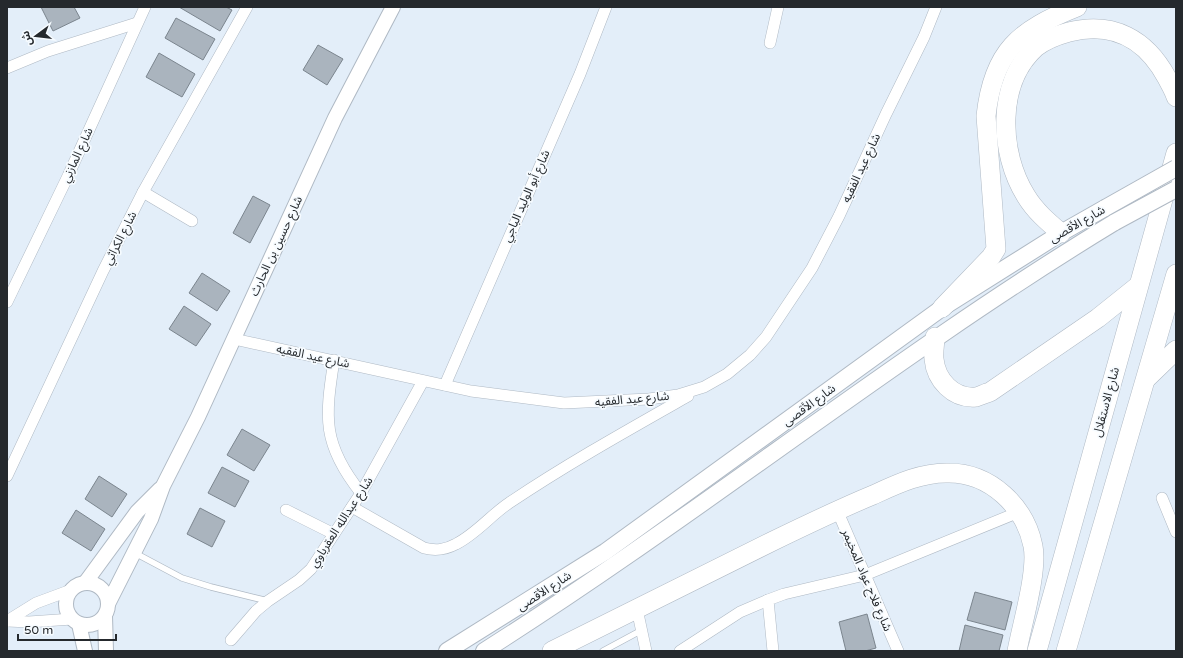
<svg xmlns="http://www.w3.org/2000/svg" width="1183" height="658" font-family="'Varela Round','Noto Sans Arabic',sans-serif">
<style>
.building{fill:#aab4be;stroke:#7b858e}
.lines{fill:none;stroke-linecap:round;stroke-linejoin:round}
.service-casing{stroke:#afb9c4;stroke-width:7}
.minor-casing{stroke:#afb9c4;stroke-width:12}
.tertiary-casing{stroke:#afb9c4;stroke-width:16}
.secondary-casing{stroke:#afb9c4;stroke-width:18}
.trunk-casing{stroke:#afb9c4;stroke-width:20}
.service{stroke:#fff;stroke-width:5.5}
.minor{stroke:#fff;stroke-width:11}
.tertiary{stroke:#fff;stroke-width:14}
.secondary{stroke:#fff;stroke-width:16}
.trunk{stroke:#fff;stroke-width:19}
.secondary-bridge-casing{stroke:#afb9c4;stroke-width:18;stroke-linecap:butt}
.secondary-bridge{stroke:#fff;stroke-width:16}
.labels{text-anchor:middle;dominant-baseline:central;stroke-width:3.5;stroke-linejoin:round;paint-order:stroke}
.street-label{font-size:12px;fill:#25292d;stroke:#f6fbff}
</style>
<rect width="100%" height="100%" fill="#e3eef9"/>
<!-- building -->
<g class="building">
<path d="M41 7H74L80 18 53 31Z"/>
<path d="M179 7H226L232 10 220 31Z"/>
<path d="M176 18 215 39 203 60 165 38Z"/>
<path d="M318 45 343 59 327 85 303 70Z"/>
<path d="M159 53 195 74 182 97 146 77Z"/>
<path d="M253 196 270 205 250 243 233 233Z"/>
<path d="M202 273 230 291 217 311 189 293Z"/>
<path d="M184 306 211 324 196 346 169 329Z"/>
<path d="M242 429 270 445 254 471 227 455Z"/>
<path d="M222 467 249 481 235 507 208 493Z"/>
<path d="M99 476 127 494 112 517 85 499Z"/>
<path d="M200 508 225 521 212 547 187 534Z"/>
<path d="M76 510 105 529 91 551 62 533Z"/>
<path d="M975 592 1012 602 1005 630 967 620Z"/>
<path d="M867 614 876 648 865 651H846L839 622Z"/>
<path d="M965 625 1003 635 999 651H959Z"/>
</g>
<g class="lines">
<defs>
<g id="service">
<path d="M135 553 182 578 211 587 268 601"/>
<path d="M603 651 642 630"/>
</g>
<g id="minor">
<path d="M770 43 778 7"/>
<path d="M7 68 48 51 137 23"/>
<path d="M143 192 192 221"/>
<path d="M7 302 68 176 145 7"/>
<path d="M234 339 471 391 564 403 649 399 678 395 704 387 727 374 750 355 766 337 812 268 839 216 886 114 924 37 936 7"/>
<path d="M334 360C325 418 322 444 361 493"/>
<path d="M445 385 580 74 606 7"/>
<path d="M7 476 103 271 143 192 247 7"/>
<path d="M1162 498 1176 532"/>
<path d="M352 507 424 548C436 551 445 550 456 544 476 534 491 515 509 503 567 464 628 430 688 396"/>
<path d="M286 510 334 534"/>
<path d="M837 510 898 651"/>
<path d="M637 609 646 651"/>
<path d="M7 621 36 603 71 590"/>
<path d="M8 621 29 622 72 619"/>
<path d="M231 640 256 611 268 601 299 580 311 569 361 493 423 381"/>
<path d="M680 651 740 612 768 600"/>
<path d="M773 651 768 600 784 594 865 575 1019 512"/>
</g>
<g id="tertiary">
<circle cx="87" cy="604" r="21"/>
<path d="M85 583 137 512 160 489"/>
<path d="M108 604 151 519 163 486 198 417 335 118 393 7"/>
<path d="M105 616 106 651"/>
<path d="M79 624 85 651"/>
</g>
<g id="secondary">
<path d="M447 651 605 552 942 308 1061 233 1105 208"/>
<path d="M484 651C699 515 897 354 1115 222"/>
</g>
<g id="trunk">
<path d="M1061 233C1048 222 1035 211 1026 196 999 153 996 83 1036 47 1045 40 1058 35 1069 32 1113 21 1146 39 1167 78 1170 84 1174 90 1176 97"/>
<path d="M942 308 991 257 996 249 986 116C993 51 1019 30 1077 7"/>
<path d="M935 337C935 344 933 352 934 359 936 380 953 399 976 397 980 396 986 393 990 392L1098 318 1138 286"/>
<path d="M1147 378 1176 350"/>
<path d="M552 651C625 615 699 578 773 541 806 525 839 509 873 495 897 484 922 472 949 473 990 473 1025 506 1033 546 1038 571 1022 624 1017 651"/>
<path d="M1037 651 1176 153"/>
<path d="M1066 651 1176 274"/>
</g>
</defs>
<!-- service casing -->
<use href="#service" class="service-casing"/>
<!-- minor casing -->
<use href="#minor" class="minor-casing"/>
<!-- tertiary casing -->
<use href="#tertiary" class="tertiary-casing"/>
<!-- secondary casing -->
<use href="#secondary" class="secondary-casing"/>
<!-- trunk casing -->
<use href="#trunk" class="trunk-casing"/>
<!-- service -->
<use href="#service" class="service"/>
<!-- minor -->
<use href="#minor" class="minor"/>
<!-- tertiary -->
<use href="#tertiary" class="tertiary"/>
<!-- secondary -->
<use href="#secondary" class="secondary"/>
<!-- trunk -->
<use href="#trunk" class="trunk"/>
<defs>
<g id="secondary-bridge">
<path d="M1105 208 1176 168"/>
<path d="M1115 222 1176 189"/>
</g>
</defs>
<!-- secondary-bridge casing -->
<use href="#secondary-bridge" class="secondary-bridge-casing"/>
<!-- secondary-bridge -->
<use href="#secondary-bridge" class="secondary-bridge"/>
</g>
<g class="labels">
<!-- street labels -->
<g class="street-label">
<text transform="translate(77 155) rotate(-65)">شارع المازني</text>
<text transform="translate(861 168) rotate(-65)">شارع عيد الفقيه</text>
<text transform="translate(526 196) rotate(-66)">شارع أبو الوليد الباجي</text>
<text transform="translate(1077 224) rotate(-30)">شارع الأقصى</text>
<text transform="translate(120 238) rotate(-63)">شارع الكراثي</text>
<text transform="translate(276 246) rotate(-65)">شارع حسين بن الحارث</text>
<text transform="translate(313 356) rotate(12)">شارع عيد الفقيه</text>
<text transform="translate(632 399) rotate(-5)">شارع عيد الفقيه</text>
<text transform="translate(1106 402) rotate(-75)">شارع الاستقلال</text>
<text transform="translate(809 405) rotate(-36)">شارع الأقصى</text>
<text transform="translate(341 522) rotate(-57)">شارع عبدالله العقرباوي</text>
<text transform="translate(867 580) rotate(67)">شارع فلاح عواد المخيمر</text>
<text transform="translate(544 591) rotate(-33)">شارع الأقصى</text>
</g>
</g>
<!-- border -->
<rect width="1183" height="658" fill="none" stroke="#25292d" stroke-width="16"/>
<!-- north arrow -->
<g transform="translate(36 36) rotate(255)" stroke="#f6fbff" stroke-width="3" paint-order="stroke">
<path d="M0-3L7 15L0 10L-7 15Z" fill="#25292d"/>
<text y="-6" font-size="11" font-weight="bold" text-anchor="middle" fill="#25292d">ش</text>
</g>
<!-- scale -->
<path d="M18 634v6h98v-6" fill="none" stroke="#25292d" stroke-width="2"/>
<text x="24" y="634" font-size="12" fill="#25292d" stroke="#f6fbff" stroke-width="3" paint-order="stroke">50 m</text>
</svg>
